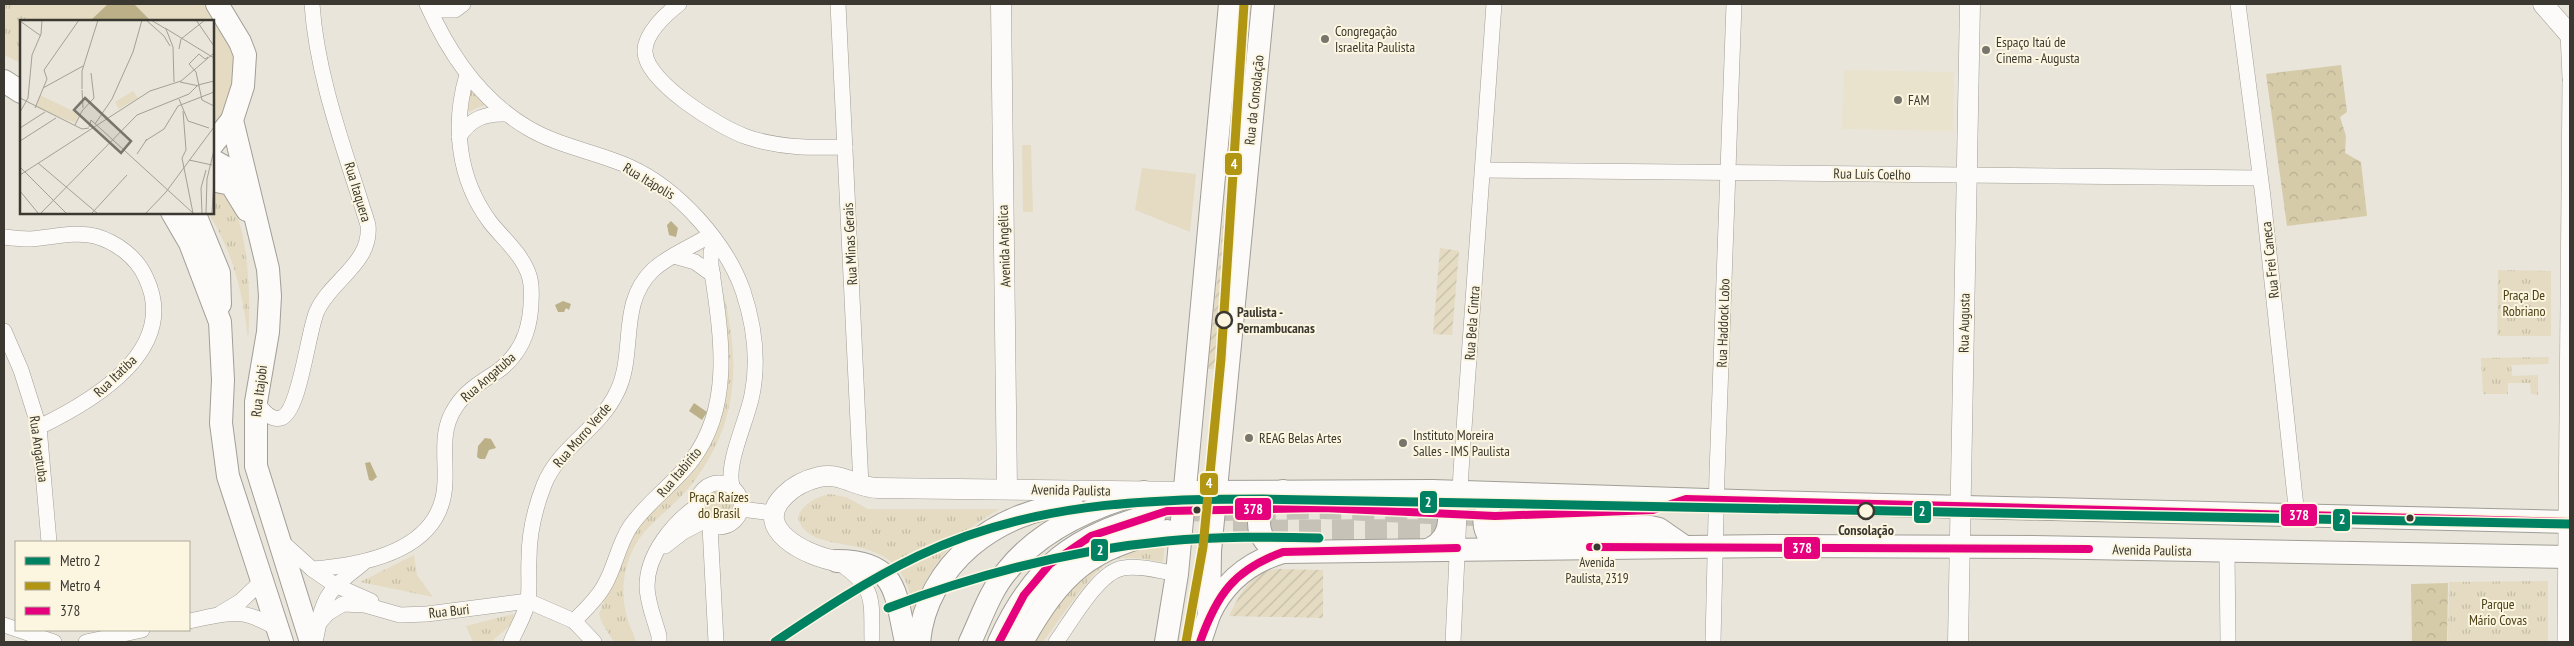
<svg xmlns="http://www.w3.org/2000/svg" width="2574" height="646" font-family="'PT Sans Narrow',sans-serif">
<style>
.built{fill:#e9e3ce}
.grass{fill:#e4dbc2}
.forest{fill:url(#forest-crowns)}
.park{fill:url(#park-tufts)}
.garden{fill:url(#garden-furrows)}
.water{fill:#bcb088}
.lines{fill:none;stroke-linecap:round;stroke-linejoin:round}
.primary-tunnel{stroke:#c6c2b8;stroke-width:22;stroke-dasharray:22 11;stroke-linecap:butt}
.street-casing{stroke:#a19e96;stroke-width:16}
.secondary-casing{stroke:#a19e96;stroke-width:21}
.primary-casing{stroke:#a19e96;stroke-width:24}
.street{stroke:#fcfbf9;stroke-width:15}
.secondary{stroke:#fcfbf9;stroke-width:20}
.primary{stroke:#fcfbf9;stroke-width:22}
.bus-1-casing{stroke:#fcf6e1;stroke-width:11}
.bus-1{stroke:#e5007d;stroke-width:8}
.metro-1-casing{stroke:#fcf6e1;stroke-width:12}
.metro-2-casing{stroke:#fcf6e1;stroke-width:12}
.metro-1{stroke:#008162;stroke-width:9}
.metro-2{stroke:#b09613;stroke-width:9}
.poi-dot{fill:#77756c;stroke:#fcf6e1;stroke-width:2}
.stop-dot{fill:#fcf6e1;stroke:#3a3830;stroke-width:2.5}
.bus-dot{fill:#3a3830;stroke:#fcf6e1;stroke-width:2}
.labels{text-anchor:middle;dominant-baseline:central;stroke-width:4;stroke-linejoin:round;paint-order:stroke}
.bus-label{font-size:13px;fill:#3a3830;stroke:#fcf6e1}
.poi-label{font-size:14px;fill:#3a3830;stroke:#fcf6e1;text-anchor:start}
.street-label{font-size:14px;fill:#3a3830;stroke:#fcf6e1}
.park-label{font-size:14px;fill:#4d4017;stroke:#fcf6e1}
.stop-label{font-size:14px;font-weight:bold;fill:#3a3830;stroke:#fcf6e1;text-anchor:start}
.inset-road{fill:none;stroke:#a3a096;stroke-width:1}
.view{fill:#77756c;fill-opacity:0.15;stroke:#77756c;stroke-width:2.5}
.inset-edge{fill:none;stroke:#3a3830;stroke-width:2.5}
.line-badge{stroke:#fcf6e1;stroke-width:2}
.badge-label{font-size:14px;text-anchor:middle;font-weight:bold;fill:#fff}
</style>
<defs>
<pattern id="forest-crowns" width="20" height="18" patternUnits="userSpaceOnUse" patternTransform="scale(1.25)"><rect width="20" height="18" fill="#d6cba9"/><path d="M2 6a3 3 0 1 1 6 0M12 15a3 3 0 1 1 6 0" fill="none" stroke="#b8af92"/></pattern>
<pattern id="park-tufts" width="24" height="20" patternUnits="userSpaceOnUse" patternTransform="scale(1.25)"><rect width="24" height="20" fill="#e4dbc2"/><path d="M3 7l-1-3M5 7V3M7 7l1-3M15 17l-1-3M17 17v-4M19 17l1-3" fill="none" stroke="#c4bda7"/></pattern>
<pattern id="garden-furrows" width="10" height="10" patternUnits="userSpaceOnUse" patternTransform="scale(1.25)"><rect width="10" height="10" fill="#e4dbc2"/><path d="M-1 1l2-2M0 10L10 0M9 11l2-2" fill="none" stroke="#c4bda7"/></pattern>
</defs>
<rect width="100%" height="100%" fill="#e9e5da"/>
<!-- built -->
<path class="built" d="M1844 70 1954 72 1953 131 1842 129Z"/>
<!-- grass -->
<g class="grass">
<path d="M4 4H206C210 17 218 26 225 38 244 73 230 102 213 134L212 21H21V63L4 55Z"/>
<path d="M1022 145H1031L1033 212H1023Z"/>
<path d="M1142 168 1196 174 1190 232 1135 210Z"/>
</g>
<!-- forest -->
<g class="forest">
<path d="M2341 65 2347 112 2340 117 2346 136 2345 153 2361 162 2367 216 2287 226 2266 74Z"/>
<path d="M2448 583 2447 642H2412L2411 584Z"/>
</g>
<!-- park -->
<g class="park">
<path d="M4 4H14L29 21H21V60L4 48Z"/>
<path d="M470 87 486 104 464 114Z"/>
<path d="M213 185C251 199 251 304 248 339 243 294 233 251 208 213L212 212Z"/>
<path d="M2498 270 2551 271V336H2497Z"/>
<path d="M721 284C740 355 741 418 695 480 682 498 665 511 650 526 626 549 618 586 627 617 629 626 634 634 636 642H614L602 623 599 614 624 546 711 432Z"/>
<path d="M2549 357 2548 364 2511 365 2512 376 2538 375V395L2531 394 2530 383H2508V394H2483L2481 358Z"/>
<circle cx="720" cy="505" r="17"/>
<path d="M830 494 846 497 868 509H1000C959 531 927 566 913 611 911 600 910 590 905 580 881 529 809 558 798 518 800 505 818 496 830 494Z"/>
<path d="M1157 505 1169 508 1163 562C1147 560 1129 555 1113 560 1095 565 1056 625 1043 642H1033L1060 595 1108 560 1145 549 1148 546 1141 510 1134 507Z"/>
<path d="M414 555 417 575 433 597 360 582Z"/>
<path d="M2548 581V642H2448L2449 582Z"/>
<path d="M513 614 515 618 513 623 491 642H473L466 626Z"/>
</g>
<!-- garden -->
<g class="garden">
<path d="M1245 4H1251L1216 369H1208Z"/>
<path d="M1440 248 1459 251 1452 335 1433 334Z"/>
<path d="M1277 569 1323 570V618L1229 616C1240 594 1250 572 1277 569Z"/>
</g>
<!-- water -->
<g class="water">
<path d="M108 4H134L151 21H90Z"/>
<path d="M671 221 678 228 676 237 669 235 667 225Z"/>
<path d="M563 301 571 304 569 310 566 308 564 312H558L555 305Z"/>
<path d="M694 403 707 412 702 420 689 411Z"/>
<path d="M485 438 491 439 496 448 489 450 485 459H480L477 457 478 446Z"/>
<path d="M370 462 377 477 372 481 369 480 365 463Z"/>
</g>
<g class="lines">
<!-- primary-tunnel -->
<g class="primary-tunnel">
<path d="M1155 514 1167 511 1323 508 1495 516"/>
<path d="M1167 531 1466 530"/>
</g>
<defs>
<g id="street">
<path d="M427 4C449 54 480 100 528 128 560 147 597 152 630 167 677 188 726 242 743 291 754 324 759 360 752 395 747 421 726 462 732 486"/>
<path d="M679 4C666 14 644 34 645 52 646 82 720 128 747 137 779 148 812 148 845 147"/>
<path d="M838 4 861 485"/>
<path d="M2238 4 2263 197 2297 516"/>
<path d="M430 10H455L463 4"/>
<path d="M2568 32 2570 78"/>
<path d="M459 137C470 119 485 113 506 114"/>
<path d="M1483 170 2260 178"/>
<path d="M4 237C12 238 22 239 30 239 50 238 75 231 95 236 116 242 137 257 146 278 180 350 93 401 39 427"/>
<path d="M674 256 695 262 713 275"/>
<path d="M4 331 21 370 39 427 49 542"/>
<path d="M256 402C262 409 270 421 281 418 300 412 308 330 317 311 331 280 372 263 368 225 346 153 317 79 312 4"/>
<circle cx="719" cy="505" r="22"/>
<path d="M741 509 773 513"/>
<path d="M710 526 716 642"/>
<path d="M282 542 312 569C366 565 444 550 445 481 446 455 440 431 455 408 465 392 479 383 495 373 526 352 533 321 531 285 529 260 504 240 490 222 458 179 452 125 467 75"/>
<path d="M665 546 683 532 704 521"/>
<path d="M2227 552 2228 642"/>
<path d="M838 562C877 589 871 598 872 642"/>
<path d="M312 569 335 585 371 601"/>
<path d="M221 613 241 601 263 580"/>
<path d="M189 621C229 613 240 606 278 629"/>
<path d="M319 621C325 590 339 583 362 564"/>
<path d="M574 621C585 610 597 599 604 586 615 568 618 545 630 527 646 503 674 484 692 460 735 403 720 329 711 265V252L715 241"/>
<path d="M4 625 16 629"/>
<path d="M19 630 54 642"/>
<path d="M86 642 142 630"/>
<path d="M315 642 319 623 328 613 343 604 365 605 400 615 427 614 528 601 574 621 594 642"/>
<path d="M511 642C516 629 526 614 528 600 530 587 528 572 529 559 529 534 535 508 544 485 559 447 598 430 616 394 637 355 617 304 653 270 669 255 692 247 710 235"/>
<path d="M659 642V636C655 620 647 603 647 586 647 554 673 523 697 506"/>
<path d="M1056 642C1071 622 1098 572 1123 568 1139 565 1160 571 1177 574"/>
<path d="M1453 642 1461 471 1494 4"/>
<path d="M1713 642 1717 474 1734 4"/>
<path d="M2565 642 2570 82"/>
</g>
<g id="secondary">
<path d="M1001 4 1007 489"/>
<path d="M2543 4 2570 35"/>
<path d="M837 561C809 557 749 529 785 495 794 486 806 480 819 477 842 472 857 488 878 488L1185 492"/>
<path d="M1958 642 1970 4"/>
</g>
<g id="primary">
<path d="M217 4 240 42 245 55 243 86 232 120 268 269 270 296 268 332 256 402V466L311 642"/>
<path d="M4 81 21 92"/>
<path d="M212 145 232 120"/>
<path d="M212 160 230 170 245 184"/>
<path d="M212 180 231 184 247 210"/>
<path d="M172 212 190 243 220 322 223 380 221 423 228 476 282 642"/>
<path d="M194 212 219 273 220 304"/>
<path d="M1185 492 1432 491 1768 502 2570 522"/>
<path d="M1495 529 1650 527 1659 529 1685 547"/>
<path d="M1495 543C1477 528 1483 501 1506 494"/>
<path d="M1430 549C1455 537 1455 505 1432 491"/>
<path d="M1283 552C1250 543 1252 502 1283 491"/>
<path d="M837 561C898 561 895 593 906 642"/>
<path d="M1209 615C1224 582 1249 562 1283 552L1770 546 2033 547 2570 557"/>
<path d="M919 642C926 565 998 509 1072 505"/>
<path d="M970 642C981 619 990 591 1007 571 1040 529 1094 506 1144 492"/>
<path d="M999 642C1034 565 1074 536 1155 514"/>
<path d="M1022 642C1060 574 1090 546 1167 531"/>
<path d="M1166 642 1177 574 1230 4"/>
<path d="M1200 642 1209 615 1210 551 1263 4"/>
</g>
</defs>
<!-- street casing -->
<use href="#street" class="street-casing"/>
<!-- secondary casing -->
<use href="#secondary" class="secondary-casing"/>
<!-- primary casing -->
<use href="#primary" class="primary-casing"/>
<!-- street -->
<use href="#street" class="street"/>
<!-- secondary -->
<use href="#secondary" class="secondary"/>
<!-- primary -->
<use href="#primary" class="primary"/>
<defs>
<g id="bus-1">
<path d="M1590 547 2089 549"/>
<path d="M999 642 1024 595 1050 564 1091 536 1167 511 1323 508 1495 516 1653 510 1686 499 2570 522"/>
<path d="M1200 642C1217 594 1234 570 1283 552L1457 548"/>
</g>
</defs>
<!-- bus-1 casing -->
<use href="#bus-1" class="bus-1-casing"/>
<!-- bus-1 -->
<use href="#bus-1" class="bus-1"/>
<defs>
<g id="metro-1">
<path d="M888 608C978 574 1072 550 1167 541 1218 536 1269 537 1319 538"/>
<path d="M775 642C821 611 868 580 918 556 1030 503 1142 499 1263 499L2570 524"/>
</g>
<path id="metro-2" d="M1186 642 1203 547 1221 359 1244 4"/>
</defs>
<!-- metro-1 casing -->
<use href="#metro-1" class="metro-1-casing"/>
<!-- metro-2 casing -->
<use href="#metro-2" class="metro-2-casing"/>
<!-- metro-1 -->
<use href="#metro-1" class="metro-1"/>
<!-- metro-2 -->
<use href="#metro-2" class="metro-2"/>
</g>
<!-- markers -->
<g class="poi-dot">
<circle cx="1325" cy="39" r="5"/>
<circle cx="1986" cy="50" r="5"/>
<circle cx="1898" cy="100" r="5"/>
<circle cx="1249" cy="438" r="5"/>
<circle cx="1403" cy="443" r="5"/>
</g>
<g class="stop-dot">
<circle cx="1224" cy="320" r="8"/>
<circle cx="1866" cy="511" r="8"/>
</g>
<g class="bus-dot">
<circle cx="1197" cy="510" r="4.5"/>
<circle cx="2410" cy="518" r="4.5"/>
<circle cx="1597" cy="547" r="4.5"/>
</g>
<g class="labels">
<!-- bus labels -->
<g class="bus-label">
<text x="1597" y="562">Avenida<tspan x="1597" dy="16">Paulista, 2319</tspan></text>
</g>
<!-- poi labels -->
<g class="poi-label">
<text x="1335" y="31">Congregação<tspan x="1335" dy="16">Israelita Paulista</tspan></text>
<text x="1996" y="42">Espaço Itaú de<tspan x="1996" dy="16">Cinema - Augusta</tspan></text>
<text x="1908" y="100">FAM</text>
<text x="1413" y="435">Instituto Moreira<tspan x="1413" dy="16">Salles - IMS Paulista</tspan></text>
<text x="1259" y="438">REAG Belas Artes</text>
</g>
<!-- street labels -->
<g class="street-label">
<text transform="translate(1254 100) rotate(-84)">Rua da Consolação</text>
<text transform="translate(1872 174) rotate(1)">Rua Luís Coelho</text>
<text transform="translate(649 181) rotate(31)">Rua Itápolis</text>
<text transform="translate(358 192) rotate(73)">Rua Itaquera</text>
<text transform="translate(850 244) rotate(-93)">Rua Minas Gerais</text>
<text transform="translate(1004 246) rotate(-92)">Avenida Angélica</text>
<text transform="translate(2270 260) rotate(-96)">Rua Frei Caneca</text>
<text transform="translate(1472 323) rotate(-86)">Rua Bela Cintra</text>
<text transform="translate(1723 323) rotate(-88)">Rua Haddock Lobo</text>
<text transform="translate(1964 323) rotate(-89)">Rua Augusta</text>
<text transform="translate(115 376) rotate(-44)">Rua Itatiba</text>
<text transform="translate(488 377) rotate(-41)">Rua Angatuba</text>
<text transform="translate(259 391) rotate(-83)">Rua Itajobi</text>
<text transform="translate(582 435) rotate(-49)">Rua Morro Verde</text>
<text transform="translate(39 449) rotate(82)">Rua Angatuba</text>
<text transform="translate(679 472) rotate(-50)">Rua Itabirito</text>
<text transform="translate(1071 490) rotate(1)">Avenida Paulista</text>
<text transform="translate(2152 550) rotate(1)">Avenida Paulista</text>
<text transform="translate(449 611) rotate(-6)">Rua Buri</text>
</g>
<!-- park labels -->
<g class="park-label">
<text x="2524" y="295">Praça De<tspan x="2524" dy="16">Robriano</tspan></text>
<text x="719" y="497">Praça Raízes<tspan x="719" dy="16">do Brasil</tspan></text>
<text x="2498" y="604">Parque<tspan x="2498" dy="16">Mário Covas</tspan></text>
</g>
<!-- stop labels -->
<g class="stop-label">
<text x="1237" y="312">Paulista -<tspan x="1237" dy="16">Pernambucanas</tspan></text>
<text x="1866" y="530" text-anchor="middle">Consolação</text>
</g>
</g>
<!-- overview -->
<g transform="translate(20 20)">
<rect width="194" height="194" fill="#e9e5da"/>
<path d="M113 71 118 78 99 89 95 82ZM20 75 59 94 55 103 15 87Z" fill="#e4dbc2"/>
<path class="inset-road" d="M126 0 144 16 150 26M131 0 146 9 153 27 154 62M176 0 194 26M0 1 21 16M145 8 194 38M159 29 161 19 185 0M188 37 185 39 179 34 169 44 176 52 182 80 194 86M160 62 179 66M178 65 194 61M23 68 63 46M62 69V51L78 0M62 70 63 88M0 78 62 109 69 108M159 79 168 101 189 108M15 88 27 59 24 50 59 0M163 91 166 130 162 138 173 193M0 92 8 78 12 35 21 14 22 0M75 104 92 79 113 32 122 0M55 105 62 91 74 78 71 53M69 107 71 100 173 193M0 108 25 92M0 121 36 98M125 121 144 109 158 86 194 72M117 134 127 119M169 140 192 145M18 143 77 193M0 147 46 193M0 155 130 71 161 61 194 33M0 171 18 193M21 193 117 95 169 74 177 66M72 193 107 155M126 193 146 172 194 107M182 193 181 168 186 150M186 193 187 159 194 130M192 193 194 159"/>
<path class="view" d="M65 78 111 121 101 133 54 90Z"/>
<rect width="194" height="194" class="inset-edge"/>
</g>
<g class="line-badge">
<rect x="1224" y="152" width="19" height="24" rx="5" fill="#b09613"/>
<rect x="1199" y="472" width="20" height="24" rx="5" fill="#b09613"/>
<rect x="1419" y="490" width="19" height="24" rx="5" fill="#008162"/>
<rect x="1234" y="497" width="38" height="24" rx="5" fill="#e5007d"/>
<rect x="1913" y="500" width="19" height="24" rx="5" fill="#008162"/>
<rect x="2280" y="503" width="38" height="24" rx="5" fill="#e5007d"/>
<rect x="2332" y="508" width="19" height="24" rx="5" fill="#008162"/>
<rect x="1783" y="536" width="38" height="24" rx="5" fill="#e5007d"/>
<rect x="1090" y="538" width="19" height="24" rx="5" fill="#008162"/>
</g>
<g class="badge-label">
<text x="1234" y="169">4</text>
<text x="1209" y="488">4</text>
<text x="1428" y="507">2</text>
<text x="1253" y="514">378</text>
<text x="1922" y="516">2</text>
<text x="2299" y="520">378</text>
<text x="2342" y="524">2</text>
<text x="1802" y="553">378</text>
<text x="1100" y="555">2</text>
</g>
<!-- border -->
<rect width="2574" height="646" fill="none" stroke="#3a3830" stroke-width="10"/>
<!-- legend -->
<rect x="15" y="541" width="175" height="90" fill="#fcf6e1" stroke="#aeaa9a"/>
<rect x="25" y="557" width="25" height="8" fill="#008162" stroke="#aeaa9a"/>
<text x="60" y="566" font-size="15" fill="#3a3830">Metro 2</text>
<rect x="25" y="582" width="25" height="8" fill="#b09613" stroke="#aeaa9a"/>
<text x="60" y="591" font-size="15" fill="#3a3830">Metro 4</text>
<rect x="25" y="607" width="25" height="8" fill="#e5007d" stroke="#aeaa9a"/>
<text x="60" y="616" font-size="15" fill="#3a3830">378</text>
</svg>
